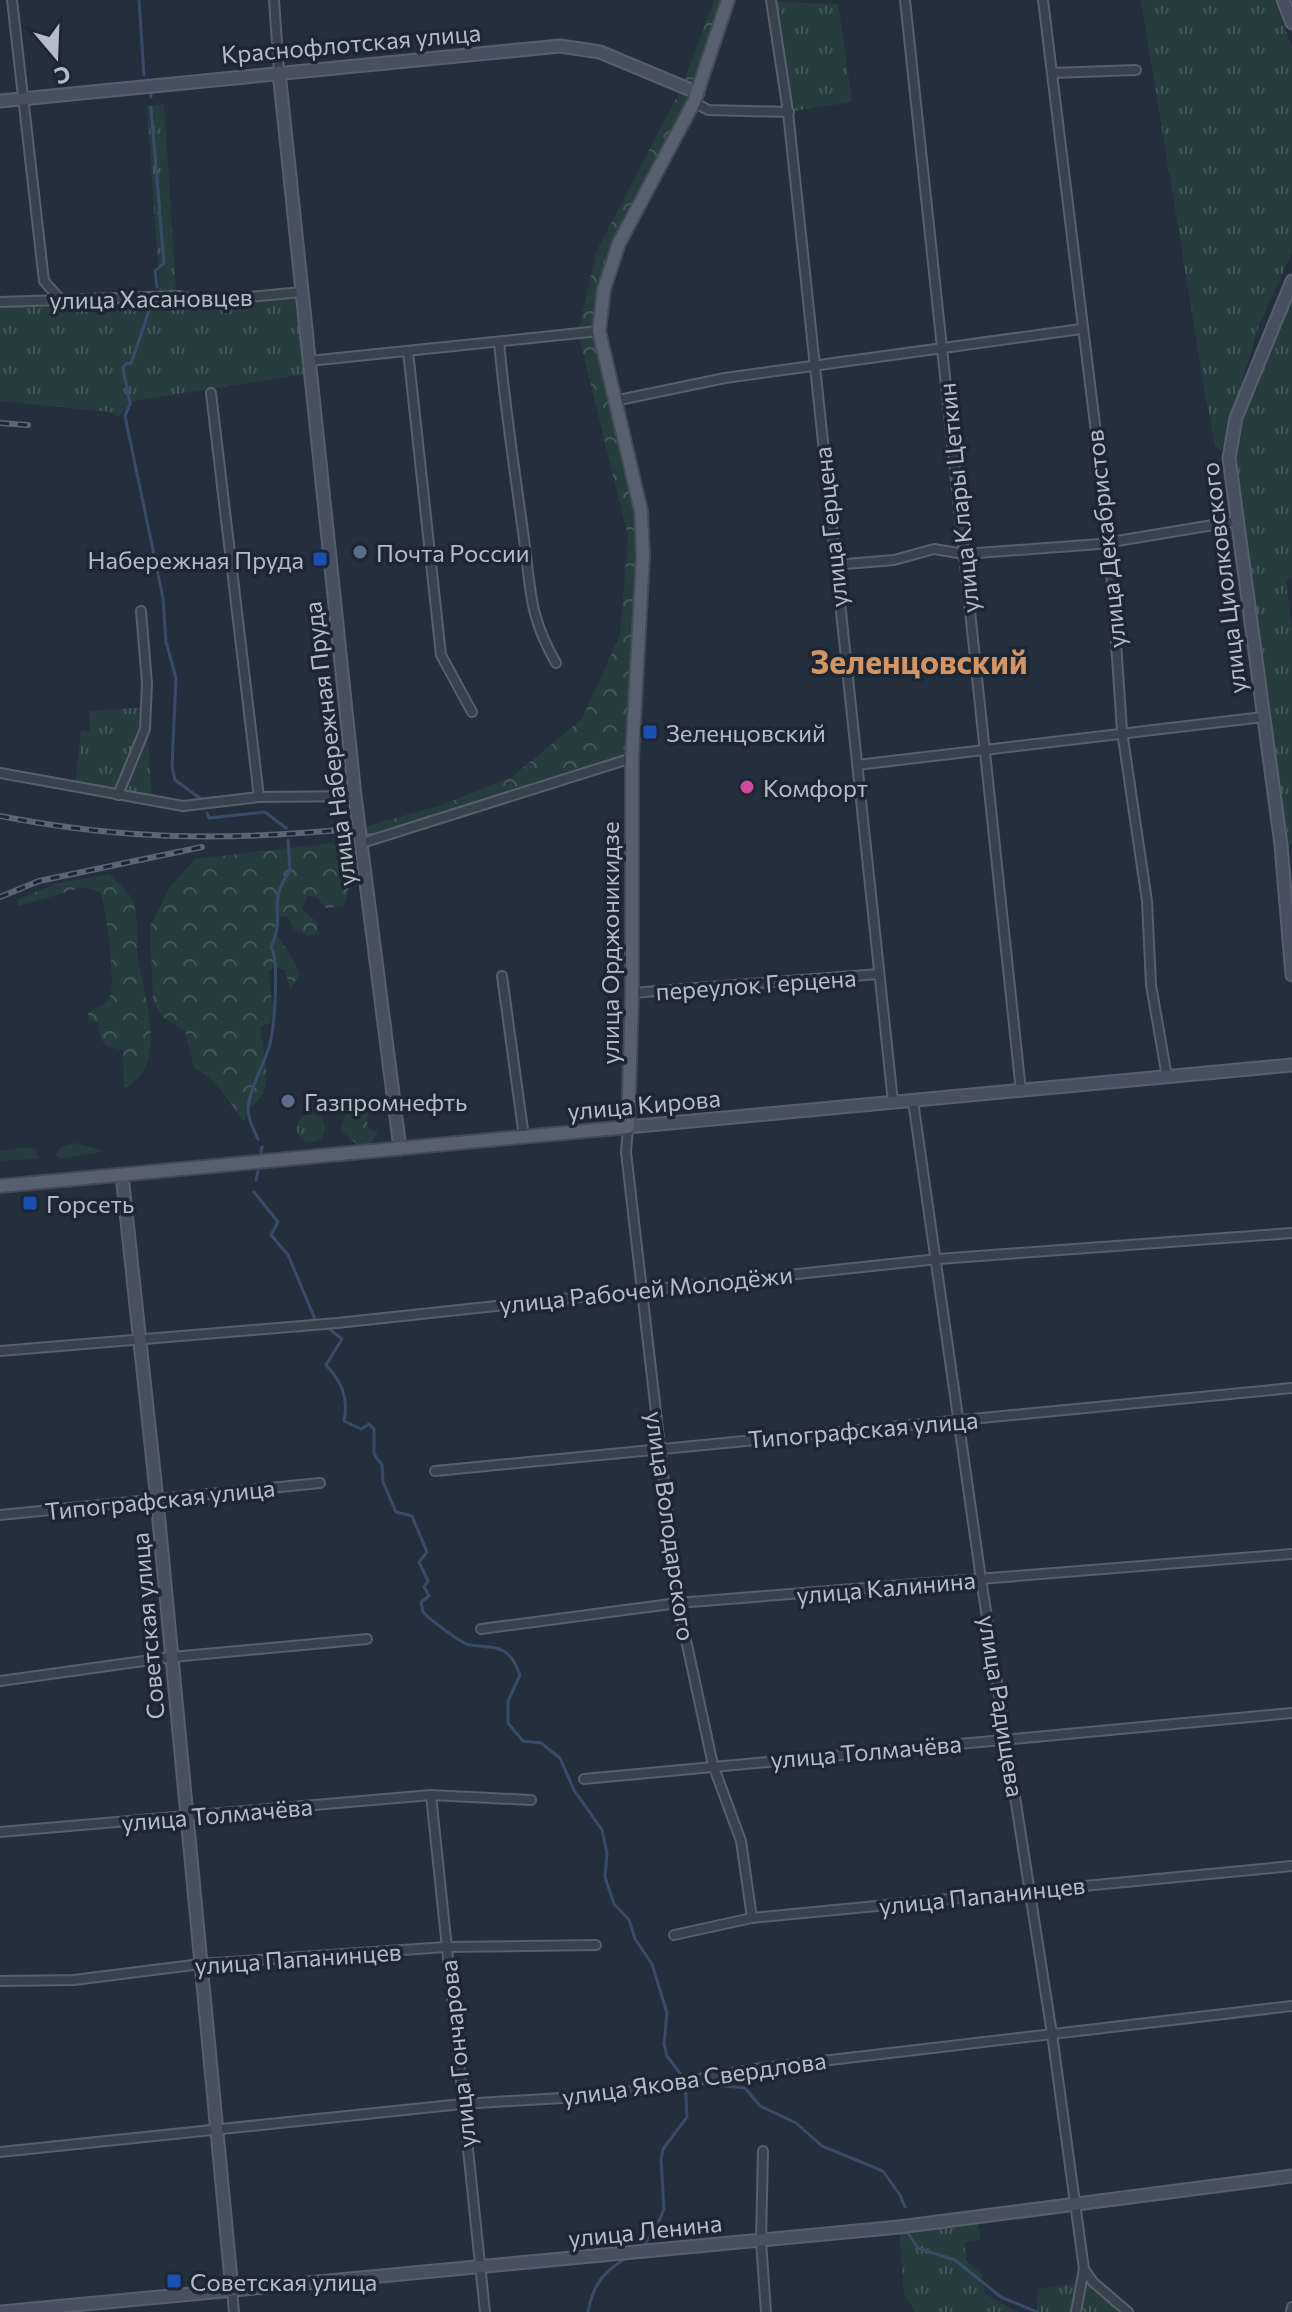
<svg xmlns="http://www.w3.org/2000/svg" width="1292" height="2312" font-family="Commissioner,sans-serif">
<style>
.grass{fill:url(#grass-tufts)}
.forest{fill:url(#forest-crowns)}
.green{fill:#263c3f}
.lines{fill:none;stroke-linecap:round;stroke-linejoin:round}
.stream{stroke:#394c67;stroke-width:3}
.street-casing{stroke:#565f6c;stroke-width:12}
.secondary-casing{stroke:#565f6c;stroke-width:15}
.primary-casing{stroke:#414a57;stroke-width:16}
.street{stroke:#38414e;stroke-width:8}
.secondary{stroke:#465061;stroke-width:11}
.primary{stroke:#56606e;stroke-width:12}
.rail-casing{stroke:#5a6575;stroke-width:6}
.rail{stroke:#1d2633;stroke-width:3;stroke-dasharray:9;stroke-linecap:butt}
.service-dot{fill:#5c6f8a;stroke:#1d2633;stroke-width:3}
.transit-dot{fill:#1a4fb4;stroke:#1d2633;stroke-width:3}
.hotel-dot{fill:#d1479c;stroke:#1d2633;stroke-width:3}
.labels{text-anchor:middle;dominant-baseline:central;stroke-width:7;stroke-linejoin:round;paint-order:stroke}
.street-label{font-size:24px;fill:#b4bcc9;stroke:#1d2633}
.poi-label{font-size:24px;fill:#b4bcc9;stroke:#1d2633;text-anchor:start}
.district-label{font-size:32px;font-weight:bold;fill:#d59563;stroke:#1d2633}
</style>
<defs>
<pattern id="grass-tufts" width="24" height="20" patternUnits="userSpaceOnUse" patternTransform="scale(2)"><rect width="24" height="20" fill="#263c3f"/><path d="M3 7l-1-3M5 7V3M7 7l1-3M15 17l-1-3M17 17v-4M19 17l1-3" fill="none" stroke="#435659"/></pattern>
<pattern id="forest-crowns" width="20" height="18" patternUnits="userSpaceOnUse" patternTransform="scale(2)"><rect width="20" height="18" fill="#263c3f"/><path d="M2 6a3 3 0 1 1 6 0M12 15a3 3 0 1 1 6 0" fill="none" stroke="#435659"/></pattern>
</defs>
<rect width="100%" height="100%" fill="#242f3e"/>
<!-- grass -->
<g class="grass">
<path d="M1141 0H1274L1292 47V252L1259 325 1221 451 1215 446 1205 393Z"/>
<path d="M772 2 838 4 852 102 788 112Z"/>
<path d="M164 104 176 290 160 292 147 106Z"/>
<path d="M297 294 306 374 133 401 119 417 110 412 0 401V305Z"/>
<path d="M1292 294V578L1286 581 1292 628V844L1281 845 1230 437Z"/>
<path d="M146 707 152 801 75 787 81 730 90 733 89 711Z"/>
<circle cx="311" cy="1128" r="14"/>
<path d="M978 2216 980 2240 964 2242 966 2260 982 2275 985 2294 1018 2312H915L904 2293 899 2227Z"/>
<path d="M1084 2269 1128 2312H1033L1037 2311 1038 2289 1071 2284Z"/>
</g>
<!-- forest -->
<g class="forest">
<path d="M714 0H728L698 93 619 243 599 331 641 511 632 758 362 843 360 828 439 806 512 777 582 719 620 635 628 536 578 333 596 252 682 87Z"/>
<path d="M332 843 347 849C351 869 351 886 344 906L326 908 316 897 307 896 302 910 317 922 319 933 308 936 294 929 287 916 279 917 274 929C282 947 295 957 300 975L290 988 285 970 274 967 268 972 273 1008 270 1023 261 1026C262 1054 279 1092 248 1108L244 1122C227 1100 220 1082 194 1068L185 1031 165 1019 153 1002 150 926 170 887 195 859Z"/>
<path d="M109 874C116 882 130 892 133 902 139 918 136 941 138 958 143 995 171 1067 124 1088L123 1050 107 1046 101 1039 98 1023 89 1020 88 1013C94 1008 104 1006 109 999 117 987 106 907 100 892L83 887 19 906 17 900 58 883Z"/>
<path d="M357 1106 368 1109 367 1127 378 1133 371 1143 359 1146 340 1130 347 1111Z"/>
</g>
<!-- green -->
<g class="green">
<path d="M75 1143 106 1151 62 1159 55 1156 62 1146Z"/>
<path d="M22 1147 36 1149 38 1159 0 1161V1151Z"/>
</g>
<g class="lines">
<!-- stream -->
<g class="stream">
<path d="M139 0 144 75"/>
<path d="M151 94V97"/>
<path d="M151 107 164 263 155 271 157 287"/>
<path d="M152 302 131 364 127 363 123 368 130 404 125 416 163 598 166 642 176 678 172 766 175 780 201 799"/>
<path d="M207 813 209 818 265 812 286 828"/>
<path d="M258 1139C254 1131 248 1119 248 1109 248 1092 265 1062 270 1044 274 1026 280 961 271 947 287 913 265 905 290 871L288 840"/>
<path d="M261 1152 262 1147"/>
<path d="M256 1180 258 1171"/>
<path d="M254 1192 278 1222 271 1235 288 1255 317 1324"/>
<path d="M328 1328 342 1339 326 1365C341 1381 349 1397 344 1421L361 1429 369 1424 374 1429V1454L382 1465 383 1482 396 1512 412 1516 427 1552 419 1562 428 1581 424 1587 429 1596 421 1602 423 1612C429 1619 462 1644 470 1645 498 1648 509 1645 520 1675L508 1701V1723L523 1741 541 1743 560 1758 574 1790 602 1830 607 1853 605 1877 614 1904 629 1920 635 1939 652 1964 667 2013 664 2044 667 2056 685 2080 687 2117 663 2149 661 2159 664 2209 655 2230 641 2248"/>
<path d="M694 2083 745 2088 760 2106 796 2123 822 2146 883 2171 900 2195 905 2207"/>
<path d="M906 2230 918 2248 955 2260 1001 2297 1037 2312"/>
<path d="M588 2312C593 2284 604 2271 628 2257"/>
</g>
<defs>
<g id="street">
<path d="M12 0 44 281 59 298"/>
<path d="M274 0 279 72"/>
<path d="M771 0 788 112 893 1102"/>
<path d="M905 0 1021 1091"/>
<path d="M1043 0 1109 539 1122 731 1147 901 1151 985 1167 1077"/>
<path d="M1052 73 1136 70"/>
<path d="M694 102 708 110 789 112"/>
<path d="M0 302 178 296 208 301 302 292"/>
<path d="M499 342C505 408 515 473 524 539 531 591 529 616 556 663"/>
<path d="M408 351 441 655 472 712"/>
<path d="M309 361 599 331"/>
<path d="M211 393 259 797"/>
<path d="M614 401 725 378 1081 329"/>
<path d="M834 565 894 560 934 549 964 554 1099 544 1237 521"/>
<path d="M857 765 1263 717"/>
<path d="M0 773 183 806 259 797 355 796"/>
<path d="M118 795 145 729 147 683 141 611"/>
<path d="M362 843 632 758"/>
<path d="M502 976 524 1137"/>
<path d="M632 993 879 974"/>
<path d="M913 1101 981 1579 1052 2034 1084 2269 1076 2312"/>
<path d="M628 1127 626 1152 678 1603 713 1765 741 1841 752 1918"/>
<path d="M0 1351 337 1323 938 1259 1292 1233"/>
<path d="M435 1471 1292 1388"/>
<path d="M0 1515 320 1483"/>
<path d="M481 1629 678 1603 1292 1554"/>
<path d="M0 1681 172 1657 367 1639"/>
<path d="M584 1779 1292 1713"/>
<path d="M431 1795 485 2312"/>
<path d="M0 1832 431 1795 531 1800"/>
<path d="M674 1935 752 1918 1292 1866"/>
<path d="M0 1981 74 1980 201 1964 446 1947 596 1945"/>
<path d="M763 2151 761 2241 766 2312"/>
<path d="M0 2152 462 2104 610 2095 762 2068 1292 2006"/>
<path d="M1084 2269 1093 2282 1128 2312"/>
<path d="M232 2290 234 2312"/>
<path d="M1291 2312 1292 2307"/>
</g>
<g id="secondary">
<path d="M1283 0 1292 23"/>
<path d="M279 72 355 796 400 1149"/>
<path d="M0 101 560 46 600 52 698 93"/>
<path d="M1292 281 1236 418 1229 458 1281 845 1292 975"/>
<path d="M628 1127 1292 1065"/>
<path d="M122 1175 157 1500 232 2290"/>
<path d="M1 2312 899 2227 1292 2176"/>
</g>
<path id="primary" d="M0 1186 628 1127 632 993V758L643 556 641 511 599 331 604 289 619 243 694 102 728 0"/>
</defs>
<!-- street casing -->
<use href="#street" class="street-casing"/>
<!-- secondary casing -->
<use href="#secondary" class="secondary-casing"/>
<!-- primary casing -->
<use href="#primary" class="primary-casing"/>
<!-- street -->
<use href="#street" class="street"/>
<!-- secondary -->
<use href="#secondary" class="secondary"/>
<!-- primary -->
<use href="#primary" class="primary"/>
<defs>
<g id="rail">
<path d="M0 423 28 425"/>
<path d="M0 816C123 840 225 841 350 829"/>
<path d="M0 897 39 881 202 847"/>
</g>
</defs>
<!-- rail casing -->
<use href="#rail" class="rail-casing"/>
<!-- rail -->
<use href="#rail" class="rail"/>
</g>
<!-- markers -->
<g class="service-dot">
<circle cx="360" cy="552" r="8"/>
<circle cx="288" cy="1101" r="8"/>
</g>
<g class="transit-dot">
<rect x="312" y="551" width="16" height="16" rx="4"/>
<rect x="642" y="724" width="16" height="16" rx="4"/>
<rect x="22" y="1195" width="16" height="16" rx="4"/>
<rect x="166" y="2273" width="16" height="16" rx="4"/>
</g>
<circle class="hotel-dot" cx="747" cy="787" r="8"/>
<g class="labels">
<!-- street labels -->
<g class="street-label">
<text transform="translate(351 43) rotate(-5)">Краснофлотская улица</text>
<text transform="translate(151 298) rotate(-1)">улица Хасановцев</text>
<text transform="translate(958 498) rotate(-96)">улица Клары Цеткин</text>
<text transform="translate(830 527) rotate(-96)">улица Герцена</text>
<text transform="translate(1105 539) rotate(-96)">улица Декабристов</text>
<text transform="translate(1223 578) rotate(-97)">улица Циолковского</text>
<text transform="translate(329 744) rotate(-97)">улица Набережная Пруда</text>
<text transform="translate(609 943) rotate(-90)">улица Орджоникидзе</text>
<text transform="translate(756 984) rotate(-4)">переулок Герцена</text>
<text transform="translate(644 1104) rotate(-5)">улица Кирова</text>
<text transform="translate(646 1289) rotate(-6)">улица Рабочей Молодёжи</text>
<text transform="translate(863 1429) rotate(-5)">Типографская улица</text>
<text transform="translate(160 1499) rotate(-6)">Типографская улица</text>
<text transform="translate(671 1526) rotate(82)">улица Володарского</text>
<text transform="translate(886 1587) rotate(-5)">улица Калинина</text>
<text transform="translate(147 1626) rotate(-95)">Советская улица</text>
<text transform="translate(1002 1706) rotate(81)">улица Радищева</text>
<text transform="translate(866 1751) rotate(-5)">улица Толмачёва</text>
<text transform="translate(217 1814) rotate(-5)">улица Толмачёва</text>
<text transform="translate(982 1895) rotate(-6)">улица Папанинцев</text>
<text transform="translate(298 1958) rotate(-4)">улица Папанинцев</text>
<text transform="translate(457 2054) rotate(-96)">улица Гончарова</text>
<text transform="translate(694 2078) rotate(-8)">улица Якова Свердлова</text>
<text transform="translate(645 2230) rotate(-6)">улица Ленина</text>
</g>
<!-- poi labels -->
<g class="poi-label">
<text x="376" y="552">Почта России</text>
<text x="304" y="559" text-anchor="end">Набережная Пруда</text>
<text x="666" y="732">Зеленцовский</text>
<text x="763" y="787">Комфорт</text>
<text x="304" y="1101">Газпромнефть</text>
<text x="46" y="1203">Горсеть</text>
<text x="190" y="2281">Советская улица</text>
</g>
<!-- district labels -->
<g class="district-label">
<text x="919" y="661">Зеленцовский</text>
</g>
</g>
<!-- north arrow -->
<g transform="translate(56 56) rotate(161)" stroke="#1d2633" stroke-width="6" paint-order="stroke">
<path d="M0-6L14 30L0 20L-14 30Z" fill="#b4bcc9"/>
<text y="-12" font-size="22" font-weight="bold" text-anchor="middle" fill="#b4bcc9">С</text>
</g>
</svg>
